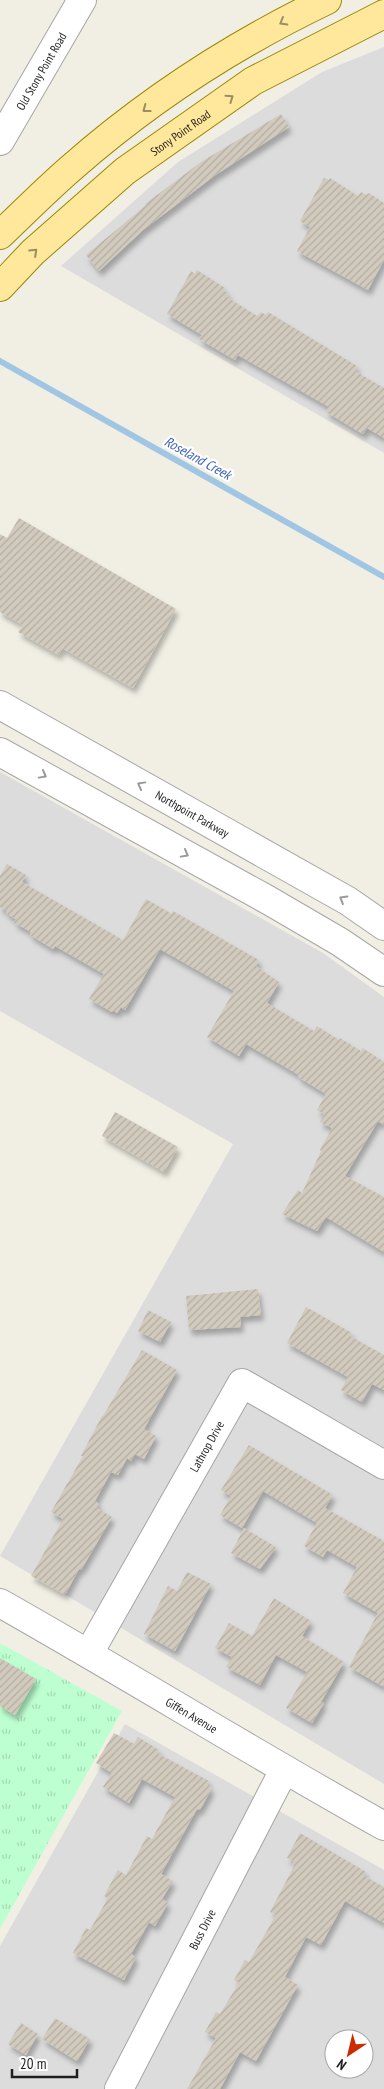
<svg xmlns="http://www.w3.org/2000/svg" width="384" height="2089" font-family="'PT Sans Narrow',sans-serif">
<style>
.residential{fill:#dddcdc;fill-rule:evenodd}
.park{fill:url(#park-tufts)}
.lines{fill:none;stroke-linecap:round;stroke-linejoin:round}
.stream{stroke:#a0c6e3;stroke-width:6}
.building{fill:url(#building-hatch);filter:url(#shadow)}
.minor-casing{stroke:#a6a6a6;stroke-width:30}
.major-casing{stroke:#9a8700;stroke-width:30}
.minor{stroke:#fff;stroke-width:28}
.major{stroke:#ffe89b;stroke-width:28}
.oneway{stroke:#9a8e63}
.oneway2{stroke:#9a9a9a}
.labels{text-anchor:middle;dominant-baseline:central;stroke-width:4.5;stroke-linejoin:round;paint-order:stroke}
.street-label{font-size:12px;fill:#1f1f1f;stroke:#fff}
.water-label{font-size:14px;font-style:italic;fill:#4165b9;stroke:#fff}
</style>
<defs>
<pattern id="park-tufts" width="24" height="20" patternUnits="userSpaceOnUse" patternTransform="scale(1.25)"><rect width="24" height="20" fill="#bdffd0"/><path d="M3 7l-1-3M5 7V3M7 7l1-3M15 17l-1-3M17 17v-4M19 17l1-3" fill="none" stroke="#a2dab2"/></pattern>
<pattern id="building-hatch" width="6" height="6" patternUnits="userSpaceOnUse" patternTransform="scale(1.25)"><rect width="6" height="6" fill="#d1cabd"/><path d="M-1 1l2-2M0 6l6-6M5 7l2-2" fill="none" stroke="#b3ada2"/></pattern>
<filter id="shadow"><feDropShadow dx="3" dy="5.5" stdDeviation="2.5" flood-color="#0004"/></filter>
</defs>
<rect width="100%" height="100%" fill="#f1efe4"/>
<!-- residential -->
<g class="residential">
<path d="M384 47V453L61 266 178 162 322 72Z"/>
<path d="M0 772 323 953 384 997V1784L0 1556 233 1144 0 1011Z"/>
<path d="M125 1724 384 1870V2089H0V1946ZM334 2039H364V2069H334Z"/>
</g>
<!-- park -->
<path class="park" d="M0 1643 122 1711 0 1929Z"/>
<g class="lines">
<!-- stream -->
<path class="stream" d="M0 361 384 577"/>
</g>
<!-- building -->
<g class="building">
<path d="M281 114 289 127 214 176 143 230 99 271 86 255 146 205 145 204 201 162Z"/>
<path d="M324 178 329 180 330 178 358 196 361 192 366 195 369 193 384 203V260L368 290 297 251 310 227 300 221Z"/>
<path d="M197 270 225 288 223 290 229 294 227 297 257 316 261 312 266 315 268 312 357 366 355 371 384 388V438L367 428 363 434 326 412 329 407 238 355 235 360 199 339 202 335 167 314 191 271 195 274Z"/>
<path d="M19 518 176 609 133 688 62 648 59 655 18 632 23 625 0 612V534L7 538Z"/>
<path d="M7 864 26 875 22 882 123 940 146 899 172 914 173 911 259 960 256 966 279 982 267 1003 314 1031 317 1026 339 1040 340 1038 361 1051 363 1048 384 1062V1125L378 1121 345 1176 384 1197V1252L326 1217 317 1231 282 1214 298 1190 302 1193 321 1151 320 1150 332 1128 320 1122 324 1114 317 1110 326 1094 298 1077 299 1075 246 1044 239 1056 207 1037 234 991 160 949 125 1010 121 1007 117 1013 113 1010 112 1012 89 999 104 974 55 946 53 949 30 935 31 932 13 922 17 920 6 913 7 911 0 907V876Z"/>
<path d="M115 1112 178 1147 164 1172 102 1136Z"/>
<path d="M258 1289 261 1315 240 1317 241 1327 189 1330 186 1296Z"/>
<path d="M306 1307 352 1333 350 1336 384 1355V1390L372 1384 362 1402 341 1390 348 1377 287 1343Z"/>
<path d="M148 1310 171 1322 160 1342 138 1331Z"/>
<path d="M142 1350 177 1370 144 1429 156 1436 144 1459 135 1454 131 1461 127 1458 118 1475 111 1472 95 1501 99 1504 97 1508 112 1517 81 1570 79 1569 66 1593 64 1594 31 1576 63 1519 51 1512 83 1456H81L102 1416H103Z"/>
<path d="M249 1445 333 1495 325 1508 384 1541V1687L349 1667 378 1613 343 1593 357 1567 327 1550 323 1557 304 1546 317 1523 263 1491 242 1528 220 1515 231 1496 221 1490Z"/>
<path d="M244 1528 276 1547 260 1569 231 1553Z"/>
<path d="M187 1572 211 1584 175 1651 144 1634 168 1586 177 1591Z"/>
<path d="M274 1598 311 1621 302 1636 344 1662 321 1702 324 1703 312 1723 286 1708 307 1672 276 1655 260 1685 226 1667 232 1657 215 1648 229 1623 252 1636Z"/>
<path d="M0 1658 36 1679 15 1715 0 1706Z"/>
<path d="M114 1733 134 1744 138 1737 159 1750 157 1753 209 1781 207 1786 212 1788 200 1810 197 1809 161 1874 173 1881 162 1899 168 1903 155 1926 149 1922 131 1954 136 1957 124 1980 73 1953 86 1928 90 1930 108 1898 104 1896 118 1870 126 1875 147 1836 152 1839 175 1797 142 1779 129 1803 103 1787 112 1773 96 1763Z"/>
<path d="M300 1833 366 1872 364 1876 384 1887V1923L345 1901 321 1945 306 1937 297 1954 285 1977 298 1985 256 2061 240 2052 220 2089H187L216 2038 205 2032 216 2012 220 2014 239 1983 234 1980 245 1960 249 1962 276 1915 270 1912 294 1866 292 1865 294 1861 287 1858Z"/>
<path d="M55 2018 90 2039 77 2061 42 2039Z"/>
<path d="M21 2023 38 2034 26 2055 8 2044Z"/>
</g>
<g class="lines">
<defs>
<g id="minor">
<path id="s1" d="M0 141 82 0"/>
<path id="s2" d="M0 705 348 901 384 926"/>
<path d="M0 752 268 900 340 942 384 972"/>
<path id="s3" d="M0 1603C129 1676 255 1754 384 1826"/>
<path id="s4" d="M89 1653 242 1383 384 1465"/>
<path id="s5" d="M119 2089 284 1770"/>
</g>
<g id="major">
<path d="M0 235C23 213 46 190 70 169 146 102 235 44 327 0"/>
<path id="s6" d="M0 287 33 252 125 171 253 81 384 14"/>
</g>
</defs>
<!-- minor casing -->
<use href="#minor" class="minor-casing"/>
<!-- major casing -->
<use href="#major" class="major-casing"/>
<!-- minor -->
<use href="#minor" class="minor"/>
<!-- major -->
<use href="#major" class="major"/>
</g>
<!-- one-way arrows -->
<defs><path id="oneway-chevron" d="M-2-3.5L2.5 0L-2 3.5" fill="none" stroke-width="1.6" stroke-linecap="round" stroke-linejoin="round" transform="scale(1.25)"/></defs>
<g class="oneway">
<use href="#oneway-chevron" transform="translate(283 22) rotate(150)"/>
<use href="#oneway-chevron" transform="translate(230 98) rotate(-35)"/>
<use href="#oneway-chevron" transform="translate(146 109) rotate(143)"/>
<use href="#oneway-chevron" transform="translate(34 252) rotate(-43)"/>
</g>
<g class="oneway2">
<use href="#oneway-chevron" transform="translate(43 775) rotate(29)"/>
<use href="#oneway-chevron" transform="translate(141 785) rotate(-151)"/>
<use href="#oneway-chevron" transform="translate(185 854) rotate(29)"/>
<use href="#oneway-chevron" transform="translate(343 899) rotate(-149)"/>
</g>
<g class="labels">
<!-- street labels -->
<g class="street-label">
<text stroke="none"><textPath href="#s1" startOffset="81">Old Stony Point Road</textPath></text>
<text stroke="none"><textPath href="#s6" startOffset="238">Stony Point Road</textPath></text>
<text stroke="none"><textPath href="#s2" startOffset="221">Northpoint Parkway</textPath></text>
<text stroke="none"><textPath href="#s4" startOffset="238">Lathrop Drive</textPath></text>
<text stroke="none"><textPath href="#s3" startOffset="222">Giffen Avenue</textPath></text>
<text stroke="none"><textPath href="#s5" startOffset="180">Buss Drive</textPath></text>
</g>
<!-- water labels -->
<g class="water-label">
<text transform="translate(198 458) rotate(29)">Roseland Creek</text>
</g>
</g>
<!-- north arrow -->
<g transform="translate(349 2054) rotate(215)"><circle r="24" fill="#ffffff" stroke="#a5a5a5"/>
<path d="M0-4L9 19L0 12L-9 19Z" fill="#ce2a00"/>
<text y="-8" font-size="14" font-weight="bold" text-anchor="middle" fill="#1f1f1f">N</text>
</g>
<!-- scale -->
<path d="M12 2069v8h65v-8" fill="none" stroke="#1f1f1f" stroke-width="2.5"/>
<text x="20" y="2069" font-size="15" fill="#1f1f1f" stroke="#ffffff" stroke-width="4" paint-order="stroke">20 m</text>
</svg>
